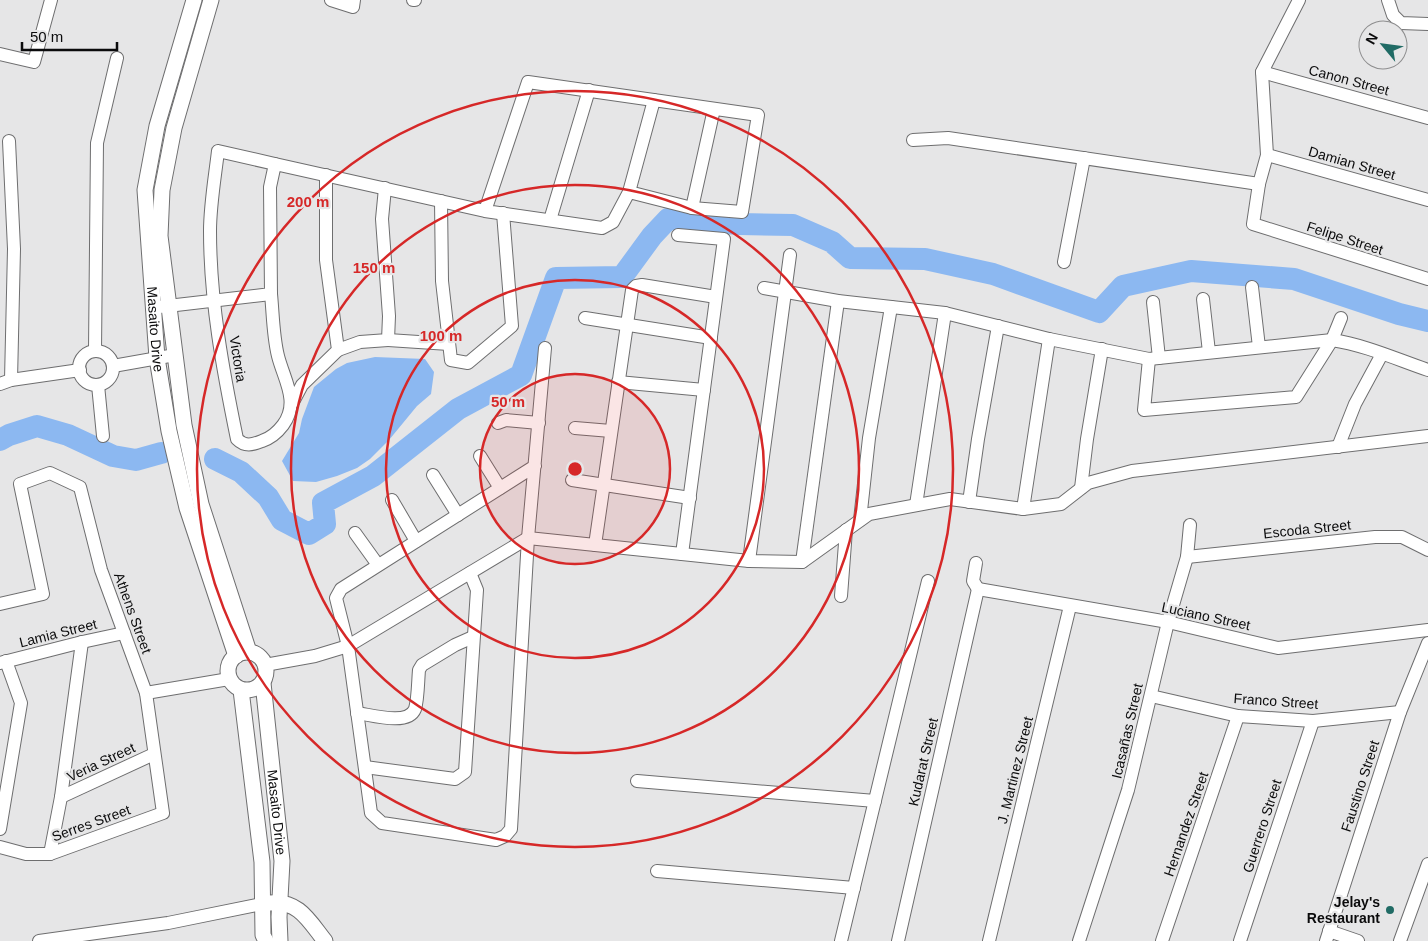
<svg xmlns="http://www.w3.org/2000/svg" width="1428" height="941" font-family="Helvetica,sans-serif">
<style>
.water{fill:#8cb8f1}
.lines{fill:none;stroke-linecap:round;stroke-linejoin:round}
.river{stroke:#8cb8f1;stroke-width:22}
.minor-casing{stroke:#6e6e6f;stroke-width:14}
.tertiary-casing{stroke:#6e6e6f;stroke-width:17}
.minor{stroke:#fff;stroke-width:12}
.tertiary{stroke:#fff;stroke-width:15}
.ring{fill:none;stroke:#d62828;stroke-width:2.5}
.poi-dot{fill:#206b65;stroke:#e6e6e7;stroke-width:2}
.labels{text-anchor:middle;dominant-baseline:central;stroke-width:4.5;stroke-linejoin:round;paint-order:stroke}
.street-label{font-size:14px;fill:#0b0b0c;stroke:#e6e6e7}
.poi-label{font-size:14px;font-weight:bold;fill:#0b0b0c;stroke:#e6e6e7;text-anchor:end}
.centre{fill:#d62828;stroke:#e6e6e7;stroke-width:2.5}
.ring-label{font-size:15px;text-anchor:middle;font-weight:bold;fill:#d62828;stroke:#e6e6e7;stroke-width:4.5;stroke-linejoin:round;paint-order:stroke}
</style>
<rect width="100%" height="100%" fill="#e6e6e7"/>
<!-- water -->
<path class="water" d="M375 357 425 359 434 372 431 394 417 406 389 440 370 459 357 468 337 476 316 482 293 481 282 461 299 433 302 419 314 387 336 369 347 363Z"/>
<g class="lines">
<!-- river -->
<g class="river">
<path d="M0 440 9 435 37 426 68 435 113 456 136 460 161 453"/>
<path d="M215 459 241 472 268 497 282 520 309 534 325 524 323 503 373 476 458 409 521 375 556 278 622 277 652 236 668 219 740 224 793 225 832 242 850 258 925 259 993 274 1099 312 1123 286 1191 271 1294 279 1399 314 1428 321"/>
</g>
<defs>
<g id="minor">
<path d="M331 0 353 7 354 0"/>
<path d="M413 0H415"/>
<path d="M1299 0 1262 72 1267 155 1259 184 1253 224 1428 279"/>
<path d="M1388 0 1393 15 1401 23 1428 24"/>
<path d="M0 54 34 62 51 0"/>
<path d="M1262 72 1428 118"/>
<path d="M913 140 948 138 1259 184"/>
<path d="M9 141 14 249 11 380"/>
<path d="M1267 155 1428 200"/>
<path d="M629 192 654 100"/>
<path d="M441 201 442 281 451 360 468 363 512 326 503 213"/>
<path d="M692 208 714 109"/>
<path d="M550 220 589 90"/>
<path d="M678 235 724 239 682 554"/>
<path d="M1064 262 1084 158"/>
<path d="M1252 287 1259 347"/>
<path d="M764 288 838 301 945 313 1049 339 1149 359 1332 340C1365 345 1396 359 1428 370"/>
<path d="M271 294C273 314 273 336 278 356 284 380 300 402 283 425 277 433 271 438 262 441 252 445 245 447 237 439 223 371 210 301 210 231 210 205 215 177 218 151L275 164"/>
<path d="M1203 299 1209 352"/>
<path d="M1153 302 1159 358"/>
<path d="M159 307 271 294 270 187 275 164 485 211 602 228 613 222 629 192 692 208 742 212 758 115 528 82 485 211"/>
<path d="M585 318 711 338"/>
<path d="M388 340 449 344"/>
<path d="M338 350 360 342 388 340 389 316 382 219 385 188"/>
<path d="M95 351 97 143 117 58"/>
<circle cx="96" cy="368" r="17"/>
<path d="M1149 359 1144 410 1296 397 1332 340 1341 318"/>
<path d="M113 366 175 355"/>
<path d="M618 382 704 390"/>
<path d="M0 384 11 380 80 370"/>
<path d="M98 385 103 436"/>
<path d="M293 402 302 385 338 350 326 260V175"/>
<path d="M498 423 506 420 539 423"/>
<path d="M575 428 611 431"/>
<path d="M1338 447 1355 404 1382 354"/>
<path d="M480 456 500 488"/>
<path d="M535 466 341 589 336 598 348 646 371 813 382 823 496 840 505 836 511 829 528 538 545 348"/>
<path d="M433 475 458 515"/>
<path d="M572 480 690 498"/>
<path d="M1081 488 1087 439 1102 349"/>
<path d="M392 500 416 541"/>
<path d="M969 502 978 439 998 326"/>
<path d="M916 505 945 313"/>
<path d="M1023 509 1049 339"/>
<path d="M860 520 869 438 891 307"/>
<path d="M355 533 378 565"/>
<path d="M595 545 632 290 636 286 642 285 716 297"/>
<path d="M1187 557 1375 537H1402L1428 550"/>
<path d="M749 561 790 255"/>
<path d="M802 562 838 301"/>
<path d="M976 563 973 581 978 589"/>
<path d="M978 589 1168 622 1278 648 1428 630"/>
<path d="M841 596 846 530"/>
<path d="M0 604 43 594 20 484 50 473 80 487 101 570 146 693 163 813 50 854H26L0 847"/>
<path d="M0 663 82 642 124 633"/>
<path d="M265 665 315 656 348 646 528 538 749 561 802 562 869 514 950 499 1023 509 1061 504 1088 483 1132 471 1428 436"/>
<path d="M146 693 229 679"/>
<path d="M1151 696 1238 716 1313 721 1400 712"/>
<path d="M357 713C372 715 408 726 415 709 418 699 418 681 419 670L422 665 455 645 473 637"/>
<path d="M365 767 455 779 465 772 477 590 470 573"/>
<path d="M637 781 875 801"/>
<path d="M61 797 154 754"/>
<path d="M0 829 21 703 6 661"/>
<path d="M50 854 61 797 82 642"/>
<path d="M657 871 854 888"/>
<path d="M1329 931 1358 941"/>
<path d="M39 941 168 923 262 904"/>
<path d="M841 941 928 581"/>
<path d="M898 941 978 589"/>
<path d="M989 941 1070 606"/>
<path d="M1079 941 1128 790 1168 622 1187 557 1190 525"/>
<path d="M1162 941 1238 716"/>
<path d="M1240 941 1313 721"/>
<path d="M1326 941 1400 712 1428 643"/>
<path d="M1400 941 1428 864"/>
</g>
<g id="tertiary">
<path id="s1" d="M194 0 157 126 145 190 157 358 169 431 187 508 236 656"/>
<path d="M211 0 174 128 162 190 160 236 184 425 201 504 249 652"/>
<circle cx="247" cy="671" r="19"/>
<path id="s2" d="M263 683 282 861 279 917 280 941"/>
<path d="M241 690 262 862 263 935 266 941"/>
<path d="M270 903C299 900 309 921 325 941"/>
</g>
</defs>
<!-- minor casing -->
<use href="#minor" class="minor-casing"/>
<!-- tertiary casing -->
<use href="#tertiary" class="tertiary-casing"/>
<!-- minor -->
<use href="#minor" class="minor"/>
<!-- tertiary -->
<use href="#tertiary" class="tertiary"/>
</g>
<!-- distance rings -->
<circle cx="575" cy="469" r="95" fill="#d62828" fill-opacity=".12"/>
<g class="ring">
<circle cx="575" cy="469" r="95"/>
<circle cx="575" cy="469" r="189"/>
<circle cx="575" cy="469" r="284"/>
<circle cx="575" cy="469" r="378"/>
</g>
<!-- markers -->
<circle class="poi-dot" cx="1390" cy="910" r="5"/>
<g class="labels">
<!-- street labels -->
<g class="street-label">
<text transform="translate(1349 80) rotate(15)">Canon Street</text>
<text transform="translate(1352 163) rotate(16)">Damian Street</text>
<text transform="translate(1345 238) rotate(18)">Felipe Street</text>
<text stroke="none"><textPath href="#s1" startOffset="336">Masaito Drive</textPath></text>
<text transform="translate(238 359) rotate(81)">Victoria</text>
<text transform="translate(1307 529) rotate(-6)">Escoda Street</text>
<text transform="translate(133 613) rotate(70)">Athens Street</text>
<text transform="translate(1206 616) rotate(12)">Luciano Street</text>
<text transform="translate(58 633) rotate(-14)">Lamia Street</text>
<text transform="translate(1276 701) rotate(4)">Franco Street</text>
<text transform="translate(1127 731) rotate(-77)">Icasañas Street</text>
<text transform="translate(101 762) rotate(-25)">Veria Street</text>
<text transform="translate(923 762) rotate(-77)">Kudarat Street</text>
<text transform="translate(1015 770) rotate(-76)">J. Martinez Street</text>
<text transform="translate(1360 786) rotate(-72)">Faustino Street</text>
<text stroke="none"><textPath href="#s2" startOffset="130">Masaito Drive</textPath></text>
<text transform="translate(91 823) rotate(-20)">Serres Street</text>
<text transform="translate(1186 824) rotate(-71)">Hernandez Street</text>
<text transform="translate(1262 826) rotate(-72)">Guerrero Street</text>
</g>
<!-- poi labels -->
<g class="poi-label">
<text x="1380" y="902">Jelay's<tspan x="1380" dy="16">Restaurant</tspan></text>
</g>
</g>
<circle cx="575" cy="469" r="8" class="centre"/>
<g class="ring-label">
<text x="308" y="207">200 m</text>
<text x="374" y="273">150 m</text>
<text x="441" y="341">100 m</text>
<text x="508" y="407">50 m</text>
</g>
<!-- north arrow -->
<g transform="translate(1383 45) rotate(299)"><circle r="24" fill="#e6e6e7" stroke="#8e8e8f"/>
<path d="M0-4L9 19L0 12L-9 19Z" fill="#206b65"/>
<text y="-8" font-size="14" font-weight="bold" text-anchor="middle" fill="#0b0b0c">N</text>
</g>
<!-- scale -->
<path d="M22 42v8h95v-8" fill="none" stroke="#0b0b0c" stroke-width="2.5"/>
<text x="30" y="42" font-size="15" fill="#0b0b0c" stroke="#e6e6e7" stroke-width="4" paint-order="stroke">50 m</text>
</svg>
